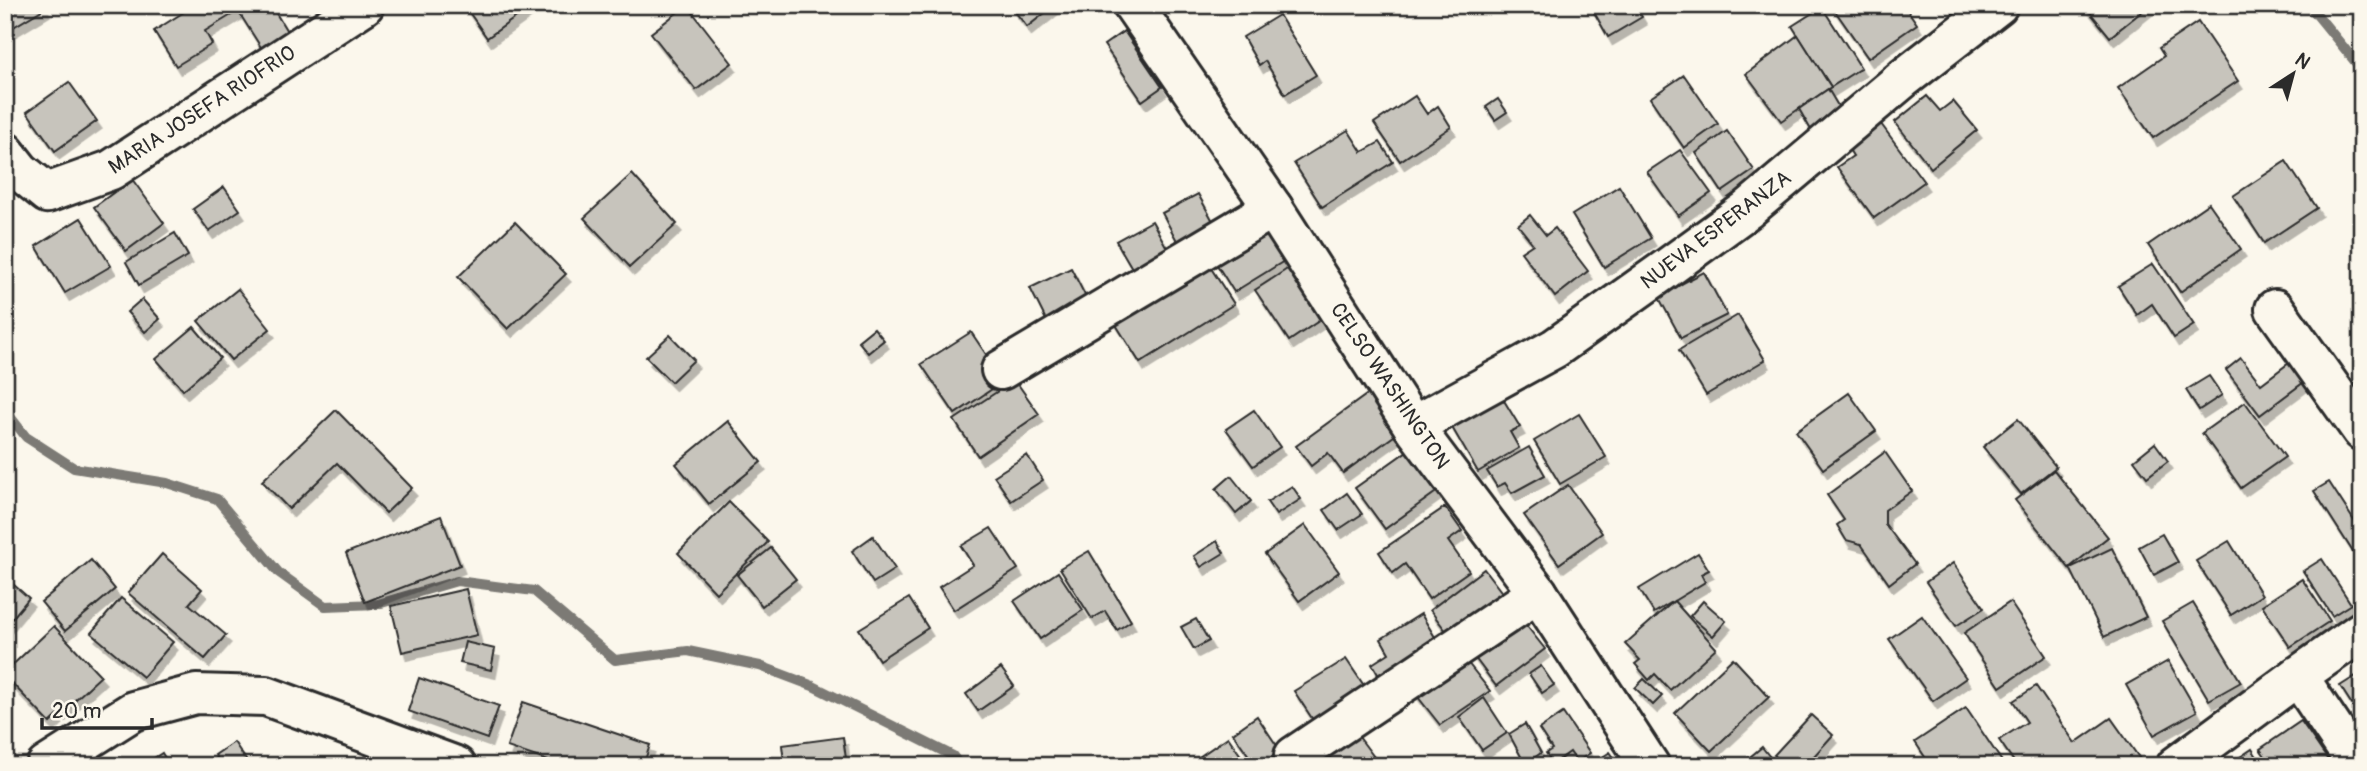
<svg xmlns="http://www.w3.org/2000/svg" width="2367" height="771" font-family="Pangolin,sans-serif">
<style>
.lines{fill:none;stroke-linecap:round;stroke-linejoin:round}
.stream{stroke:#7b7a75;stroke-width:10}
.building{fill:#c7c4bc;stroke:#2b2b2b;stroke-width:2;filter:url(#shadow)}
.minor-casing{stroke:#2b2b2b;stroke-width:44}
.minor{stroke:#fbf7ec;stroke-width:38}
.labels{text-anchor:middle;dominant-baseline:central;stroke-width:5;stroke-linejoin:round;paint-order:stroke}
.street-label{font-size:21px;fill:#2b2b2b;stroke:#fbf7ec}
</style>
<defs>
<filter id="shadow"><feDropShadow dx="4.5" dy="8" stdDeviation="0" flood-color="#0004"/></filter>
</defs>
<rect width="100%" height="100%" fill="#fbf7ec"/>
<filter id="ink" filterUnits="userSpaceOnUse"><feTurbulence type="fractalNoise" baseFrequency=".0143" numOctaves="2"/><feDisplacementMap in="SourceGraphic" scale="14" xChannelSelector="R" yChannelSelector="G"/><feConvolveMatrix kernelMatrix="1 2 1 2 8 2 1 2 1" color-interpolation-filters="sRGB"/></filter>
<g filter="url(#ink)">
<g class="lines">
<!-- stream -->
<g class="stream">
<path d="M2309 5 2362 70"/>
<path d="M5 410 26 437 74 468 167 483 217 499 278 572 325 606 378 604 457 581 534 591 615 660 688 651 760 666 813 686 953 756 960 766"/>
</g>
</g>
<!-- building -->
<g class="building">
<path d="M5 5H44L45 8 5 32Z"/>
<path d="M195 5H271L288 33 262 49 238 11 205 31 212 44 176 66 154 31Z"/>
<path d="M464 5H533L487 38Z"/>
<path d="M687 5 732 63 696 90 651 33Z"/>
<path d="M1010 5H1055L1027 27Z"/>
<path d="M1590 5H1635L1642 17 1608 37Z"/>
<path d="M1831 5H1904L1917 24 1868 58Z"/>
<path d="M2084 5H2150L2110 37Z"/>
<path d="M1822 7 1861 68 1831 87 1792 26Z"/>
<path d="M1279 15 1316 75 1285 94 1265 61 1259 65 1243 37Z"/>
<path d="M2198 22 2238 81 2153 138 2118 88 2164 56 2159 48Z"/>
<path d="M1124 31 1162 87 1142 101 1104 45Z"/>
<path d="M1798 35 1831 87 1781 121 1746 74Z"/>
<path d="M1684 75 1718 124 1684 148 1650 98Z"/>
<path d="M69 82 97 121 55 151 27 112Z"/>
<path d="M1828 89 1841 111 1811 130 1799 109Z"/>
<path d="M1415 96 1427 114 1438 106 1451 127 1400 161 1374 123Z"/>
<path d="M1927 96 1940 111 1953 101 1977 130 1931 168 1895 122Z"/>
<path d="M1498 99 1507 112 1495 120 1486 107Z"/>
<path d="M1881 124 1924 182 1874 218 1837 167 1853 156 1848 148Z"/>
<path d="M1348 130 1362 152 1380 142 1393 162 1322 207 1294 163Z"/>
<path d="M1727 131 1754 170 1722 192 1696 153Z"/>
<path d="M1680 150 1711 193 1678 216 1647 172Z"/>
<path d="M2286 161 2317 208 2264 243 2233 196Z"/>
<path d="M632 174 677 224 630 267 584 218Z"/>
<path d="M132 179 164 223 126 251 94 207Z"/>
<path d="M1619 186 1651 238 1604 267 1572 215Z"/>
<path d="M224 187 240 210 209 231 193 209Z"/>
<path d="M1198 194 1219 232 1183 252 1162 213Z"/>
<path d="M2209 203 2241 249 2180 292 2148 245Z"/>
<path d="M1530 215 1546 235 1555 228 1588 271 1555 297 1521 252 1533 244 1518 225Z"/>
<path d="M81 218 111 266 65 293 36 246Z"/>
<path d="M1152 221 1171 255 1136 275 1116 241Z"/>
<path d="M515 222 566 274 508 329 458 277Z"/>
<path d="M1268 225 1289 258 1234 292 1214 260Z"/>
<path d="M175 233 188 256 139 285 126 262Z"/>
<path d="M1207 262 1234 304 1140 363 1113 320Z"/>
<path d="M1298 262 1332 312 1289 341 1255 290Z"/>
<path d="M2153 264 2194 325 2174 338 2152 304 2137 315 2118 286Z"/>
<path d="M1071 268 1091 307 1050 328 1030 288Z"/>
<path d="M1704 272 1727 315 1681 338 1658 296Z"/>
<path d="M238 289 270 329 231 360 198 321Z"/>
<path d="M142 299 160 319 145 332 127 312Z"/>
<path d="M1738 315 1765 360 1706 395 1679 350Z"/>
<path d="M194 327 220 358 183 390 156 359Z"/>
<path d="M874 328 884 340 868 353 858 341Z"/>
<path d="M971 332 1004 381 955 414 921 364Z"/>
<path d="M670 335 694 360 671 382 646 357Z"/>
<path d="M2241 358 2261 384 2289 363 2304 382 2260 415 2226 370Z"/>
<path d="M2209 376 2222 395 2199 410 2186 390Z"/>
<path d="M1015 380 1039 414 978 456 954 420Z"/>
<path d="M1369 393 1398 433 1343 473 1328 453 1311 466 1296 446Z"/>
<path d="M1849 393 1876 431 1823 469 1796 431Z"/>
<path d="M1500 394 1520 427 1510 432 1519 448 1478 472 1450 424Z"/>
<path d="M2245 402 2285 457 2241 488 2202 433Z"/>
<path d="M336 410 412 488 386 513 337 463 289 509 262 481Z"/>
<path d="M1254 410 1280 447 1253 466 1226 429Z"/>
<path d="M1579 414 1606 457 1560 484 1534 441Z"/>
<path d="M2018 419 2056 467 2021 494 1983 447Z"/>
<path d="M728 421 761 462 709 504 676 464Z"/>
<path d="M2155 443 2168 461 2147 477 2134 460Z"/>
<path d="M1529 447 1545 475 1512 493 1505 483 1497 487 1487 471Z"/>
<path d="M1410 449 1439 490 1385 529 1355 488Z"/>
<path d="M1885 452 1912 491 1885 510V524L1915 564 1889 584 1861 544 1846 540 1837 525 1844 520 1827 495Z"/>
<path d="M1027 455 1043 480 1011 501 994 476Z"/>
<path d="M2054 470 2108 537 2069 568 2015 500Z"/>
<path d="M1231 476 1251 501 1236 514 1216 489Z"/>
<path d="M2329 482 2362 533V566L2314 491Z"/>
<path d="M1568 485 1602 533 1559 564 1524 515Z"/>
<path d="M1292 486 1301 499 1276 515 1267 502Z"/>
<path d="M1347 493 1362 514 1338 530 1324 510Z"/>
<path d="M729 502 768 542 716 593 678 553Z"/>
<path d="M1445 507 1462 531 1448 541 1469 571 1429 599 1405 564 1393 573 1379 552Z"/>
<path d="M441 516 460 565 365 602 346 553Z"/>
<path d="M1305 525 1339 572 1299 601 1265 554Z"/>
<path d="M991 528 1018 569 954 610 939 587 973 565 961 546Z"/>
<path d="M2162 534 2178 562 2154 575 2139 547Z"/>
<path d="M873 536 895 569 873 583 852 551Z"/>
<path d="M1217 541 1224 553 1201 567 1194 556Z"/>
<path d="M2229 541 2262 595 2231 615 2196 561Z"/>
<path d="M771 548 796 579 762 606 737 575Z"/>
<path d="M2112 548 2146 617 2104 637 2070 568Z"/>
<path d="M1089 551 1131 621 1117 630 1105 611 1092 619 1060 568Z"/>
<path d="M1698 553 1709 570 1701 574 1705 582 1654 613 1639 589Z"/>
<path d="M162 554 202 589 189 604 226 635 205 659 128 593Z"/>
<path d="M2322 559 2351 604 2332 616 2303 571Z"/>
<path d="M91 560 115 589 65 631 41 602Z"/>
<path d="M1953 563 1984 608 1956 626 1926 582Z"/>
<path d="M1484 569 1510 603 1456 644 1430 610Z"/>
<path d="M1058 572 1083 610 1040 639 1014 601Z"/>
<path d="M6 578 29 598 5 627V579Z"/>
<path d="M2302 579 2330 621 2290 647 2262 605Z"/>
<path d="M466 589 477 635 402 652 391 606Z"/>
<path d="M121 598 173 642 143 677 91 633Z"/>
<path d="M909 598 928 628 879 660 859 629Z"/>
<path d="M1674 601 1716 648 1670 690 1655 674 1649 680 1635 664 1640 660 1625 644Z"/>
<path d="M1703 601 1726 621 1713 636 1690 616Z"/>
<path d="M2010 602 2046 656 2000 687 1964 633Z"/>
<path d="M2193 603 2241 682 2209 700 2162 621Z"/>
<path d="M1421 614 1444 652 1386 688 1372 664 1389 653 1381 639Z"/>
<path d="M1922 616 1966 678 1933 701 1889 639Z"/>
<path d="M1196 619 1209 641 1194 649 1181 627Z"/>
<path d="M1522 620 1545 649 1496 686 1472 654Z"/>
<path d="M54 626 101 676 50 723 5 676V672Z"/>
<path d="M465 642 495 649 491 670 460 663Z"/>
<path d="M1464 658 1490 691 1440 725 1414 692Z"/>
<path d="M1733 658 1769 697 1711 751 1675 713Z"/>
<path d="M1346 659 1367 690 1315 723 1294 691Z"/>
<path d="M2168 661 2197 711 2154 735 2126 685Z"/>
<path d="M1541 666 1554 685 1542 693 1529 674Z"/>
<path d="M1001 668 1014 686 978 711 966 694Z"/>
<path d="M2362 672V720L2340 686Z"/>
<path d="M419 678 499 706 487 739 408 711Z"/>
<path d="M1644 679 1662 696 1653 705 1635 688Z"/>
<path d="M2036 686 2075 743 2111 718 2140 759 2130 766H2017L1999 740 2027 722 2013 701Z"/>
<path d="M1484 698 1507 733 1482 750 1459 717Z"/>
<path d="M523 702 650 745 643 766H563L507 747Z"/>
<path d="M1966 708 2005 766H1931L1915 742Z"/>
<path d="M1563 713 1590 753 1577 762 1570 752 1553 764 1546 753 1552 749 1539 729Z"/>
<path d="M1811 715 1833 735 1805 766H1787L1774 755Z"/>
<path d="M1257 716 1281 752 1261 766H1256L1233 733Z"/>
<path d="M2301 721 2332 766H2272L2260 749Z"/>
<path d="M1525 724 1541 753 1525 764 1509 734Z"/>
<path d="M1356 733 1380 765 1338 766 1327 753Z"/>
<path d="M843 737 847 766H805L804 759 784 762 782 745Z"/>
<path d="M1228 737 1248 766H1186Z"/>
<path d="M234 742 250 766H222L215 755Z"/>
<path d="M1762 747 1777 766H1739Z"/>
<path d="M2252 749 2263 766H2227Z"/>
<path d="M1610 752 1620 766H1589Z"/>
<path d="M162 753 170 766H142Z"/>
</g>
<g class="lines">
<defs>
<g id="minor">
<path d="M1133 5 1273 208 1413 426 1538 593 1650 766"/>
<path d="M5 152 20 171 47 193 111 170 364 5"/>
<path d="M2275 309 2362 431"/>
<path d="M1001 370 1273 208"/>
<path d="M1413 426 1555 348 1666 269 1747 210 1904 78 1998 5"/>
<path d="M2298 676 2358 766"/>
<path d="M1294 756 1538 593"/>
<path d="M46 766 133 711 196 694 266 696 456 766"/>
<path d="M2176 766 2298 676 2362 631"/>
</g>
</defs>
<!-- minor casing -->
<use href="#minor" class="minor-casing"/>
<!-- minor -->
<use href="#minor" class="minor"/>
</g>
</g>
<g class="labels">
<!-- street labels -->
<g class="street-label">
<text transform="translate(202 110) rotate(-33)">MARIA JOSEFA RIOFRIO</text>
<text transform="translate(1716 230) rotate(-37)">NUEVA ESPERANZA</text>
<text transform="translate(1390 386) rotate(56)">CELSO WASHINGTON</text>
</g>
</g>
<!-- margin -->
<rect width="2367" height="771" fill="none" stroke="#fbf7ec" stroke-width="28"/>
<rect x="14" y="14" width="2339" height="743" fill="none" stroke="#2b2b2b" stroke-width="2.5" filter="url(#ink)"/>
<!-- north arrow -->
<g transform="translate(2293 74) rotate(36)" stroke="#fbf7ec" stroke-width="5" paint-order="stroke">
<path d="M0-5L12 26L0 18L-12 26Z" fill="#2b2b2b"/>
<text y="-10" font-size="19" font-weight="bold" text-anchor="middle" fill="#2b2b2b">N</text>
</g>
<!-- scale -->
<path d="M42 718v10h110v-10" fill="none" stroke="#2b2b2b" stroke-width="3.5"/>
<text x="52" y="718" font-size="21" fill="#2b2b2b" stroke="#fbf7ec" stroke-width="5" paint-order="stroke">20 m</text>
</svg>
